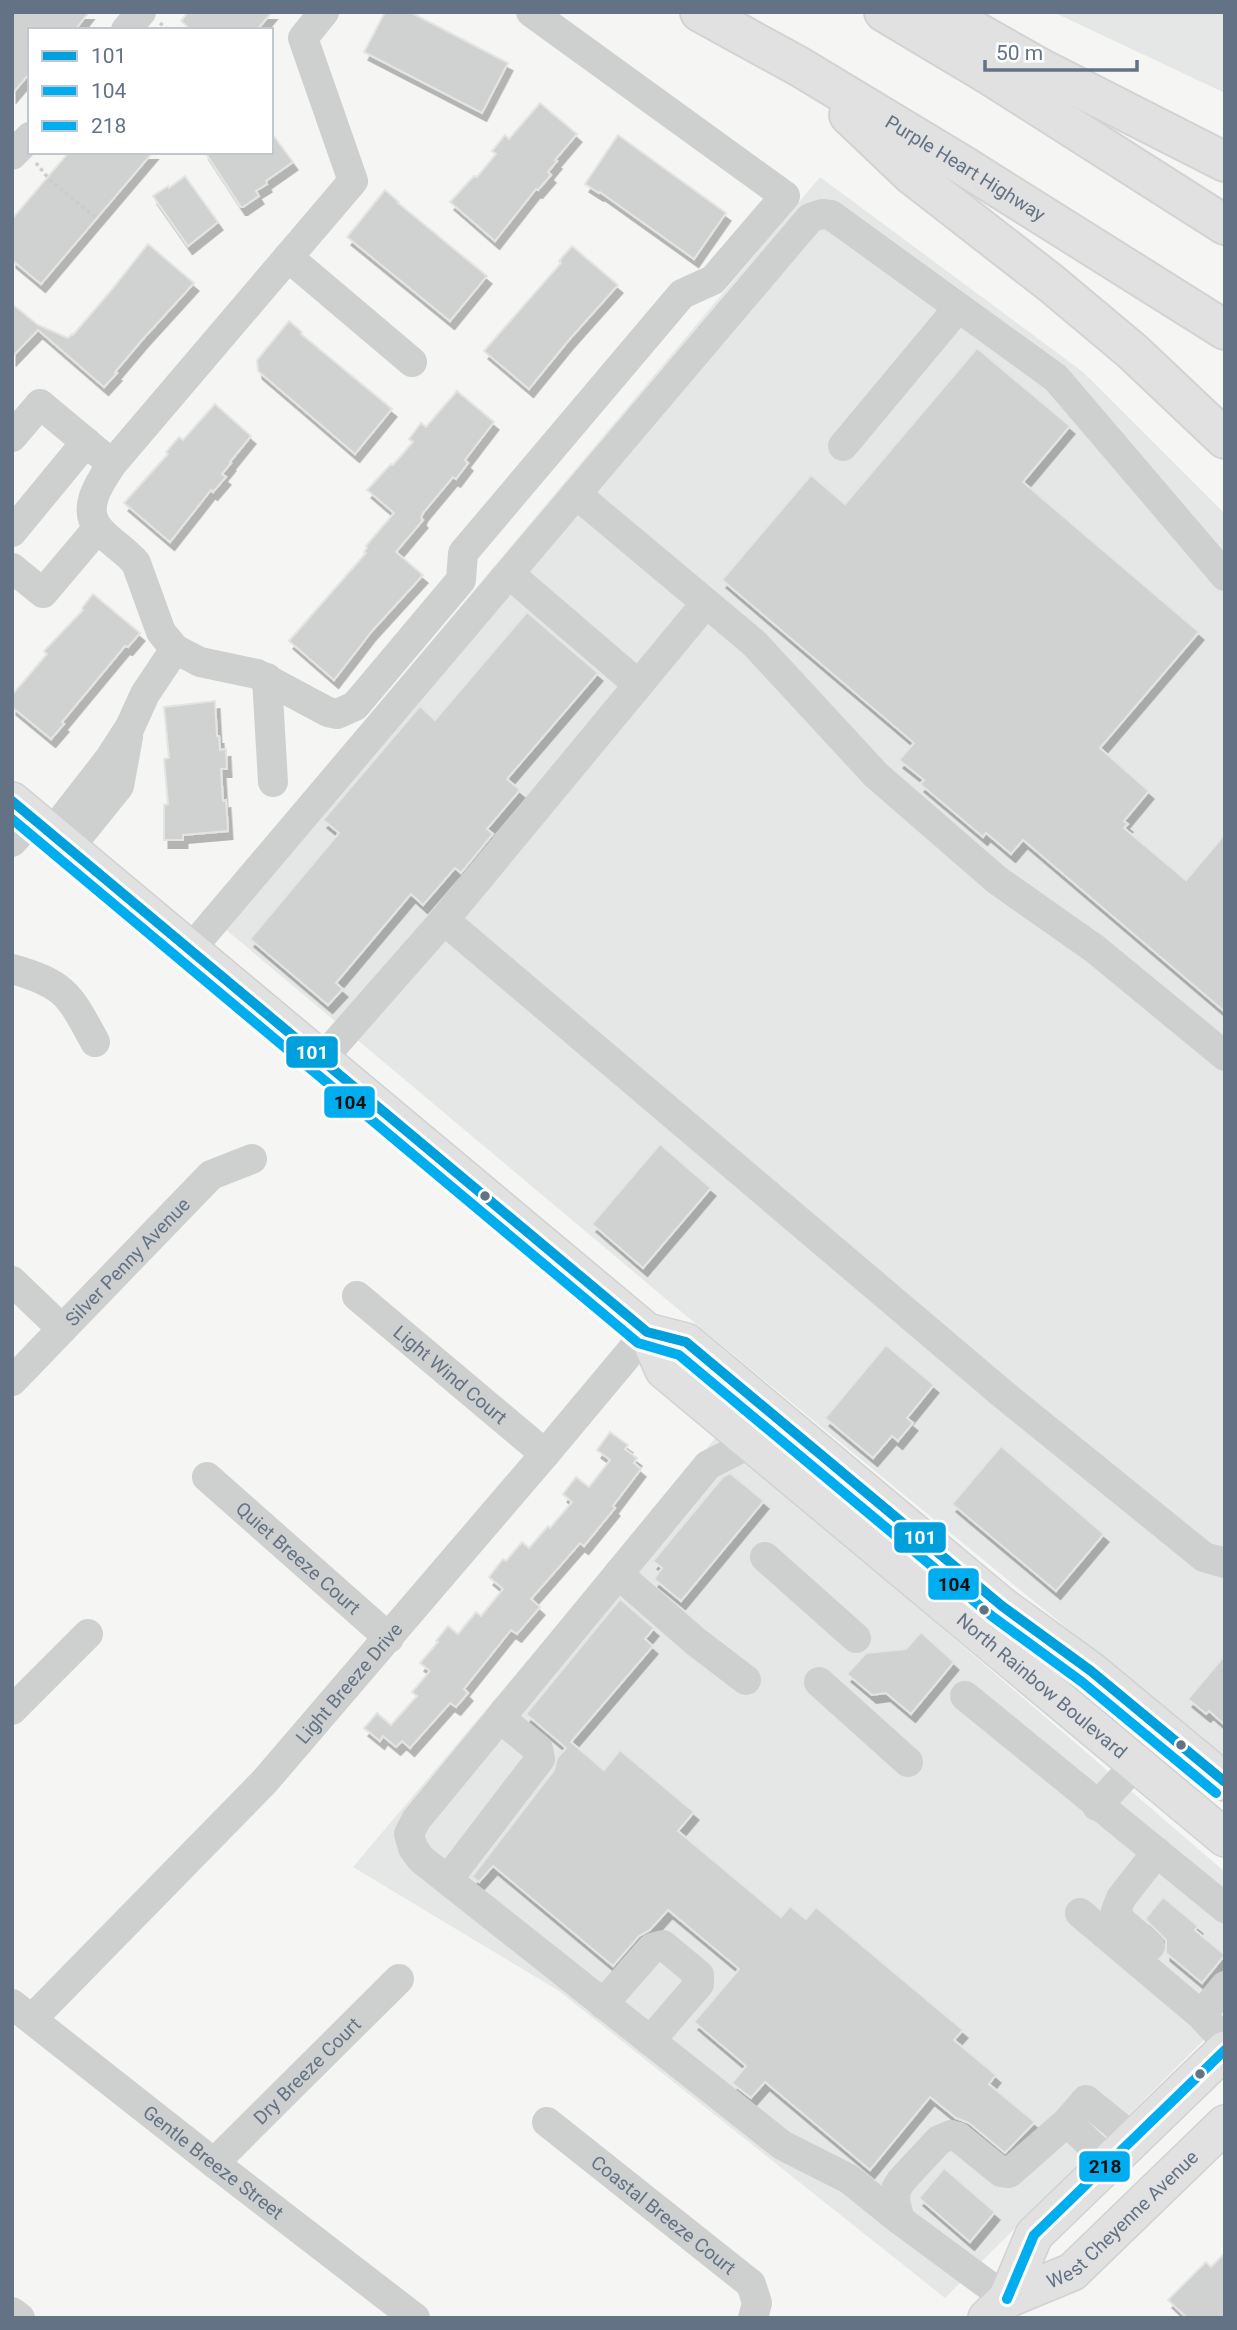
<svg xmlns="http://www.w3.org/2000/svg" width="1237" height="2330" font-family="Roboto,sans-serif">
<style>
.built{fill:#e5e7e6}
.building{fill:#d0d1d1;stroke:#e4e4e3;stroke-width:2;filter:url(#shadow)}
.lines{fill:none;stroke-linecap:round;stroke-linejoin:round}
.major-casing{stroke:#d0d2d2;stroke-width:40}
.highway-casing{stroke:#d2d3d3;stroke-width:42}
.path{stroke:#cccccd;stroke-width:3.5;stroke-dasharray:3.5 3.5;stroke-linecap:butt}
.minor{stroke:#ced0d0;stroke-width:30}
.major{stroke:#e1e1e2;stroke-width:37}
.highway{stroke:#e1e1e2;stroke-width:38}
.bus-1-casing{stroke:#fff;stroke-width:16}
.bus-2-casing{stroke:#fff;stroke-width:16}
.bus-3-casing{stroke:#fff;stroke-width:16}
.bus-1{stroke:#00a0dc;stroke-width:10}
.bus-2{stroke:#00adef;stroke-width:10}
.bus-3{stroke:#00adef;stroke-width:10}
.bus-dot{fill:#637385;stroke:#fff;stroke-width:2.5}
.labels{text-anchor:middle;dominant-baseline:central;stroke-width:7;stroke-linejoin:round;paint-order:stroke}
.street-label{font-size:19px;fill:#637385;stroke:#fff}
.line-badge{stroke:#fff;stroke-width:2.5}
.badge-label{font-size:19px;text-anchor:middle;font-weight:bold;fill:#fff}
.pale-badge-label{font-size:19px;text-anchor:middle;font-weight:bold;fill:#111}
</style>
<defs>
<filter id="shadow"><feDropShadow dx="4.5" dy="8" stdDeviation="0" flood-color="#0004"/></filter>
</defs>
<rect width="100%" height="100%" fill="#f5f5f3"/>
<!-- built -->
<g class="built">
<path d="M1053 12H1225V93Z"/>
<path d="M820 177 1083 372 1225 514V1758L697 1325 205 912Z"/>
<path d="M718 1435 1225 1872V2019L945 2298 559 1991 353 1867Z"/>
</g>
<!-- building -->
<g class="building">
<path d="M12 12H89L75 30H30V73L12 94Z"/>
<path d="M188 12H272L257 30H191L181 21Z"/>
<path d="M385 12H410L508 63 482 113 364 52Z"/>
<path d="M540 103 577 134 555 160 557 161 548 172 551 175 538 190 536 189 495 241 450 202 474 176 477 177 496 154 492 151 505 135 509 139Z"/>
<path d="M271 132 293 162 266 181 267 184 256 191 259 196 243 207H241L205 152H271Z"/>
<path d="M618 135 726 213 694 259 600 192 599 193 585 184Z"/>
<path d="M69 152H153L41 284 12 260V219Z"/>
<path d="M185 176 218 222 188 246 153 196 168 186 169 188Z"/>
<path d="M385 190 399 202 398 203 487 276 450 321 347 237Z"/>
<path d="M148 244 194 283 143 339 115 372 117 373 104 387 38 330 12 357V304L38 325 68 338 72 334 73 335 109 293Z"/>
<path d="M572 246 618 285 568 341 529 389 484 351 561 263 559 261Z"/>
<path d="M289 321 302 332 301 334 392 409 355 454 258 371 257 360Z"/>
<path d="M977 348 1070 426 1023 482 1199 632 1100 748 1149 791 1124 821 1128 824 1124 828 1186 880 1225 834V1012L1023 840 1011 854 986 833 983 837 920 784 924 780 899 760 914 743 722 580 811 475 845 504Z"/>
<path d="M457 391 494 422 465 460 468 463 456 479 453 477 423 513 421 518 423 520 396 552 423 575 372 631 334 680 289 641 366 553 364 552 367 548 366 546 394 513 367 490 391 464 393 465 413 442 409 439 421 423 426 427Z"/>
<path d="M215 404 251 436 230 462 231 463 222 474 226 477 213 492 211 490 170 542 124 503 168 454 166 452 179 437 183 440Z"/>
<path d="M93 594 140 633 128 647 125 646 62 722 64 724 51 739 12 707V695L47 654 44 651 83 610 82 608Z"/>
<path d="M527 612 598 673 507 779 520 790 487 829 493 834 461 873 455 868 423 905 411 894 336 983 343 989 328 1005 250 939 339 833 323 820 420 706 435 720Z"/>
<path d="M215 701 217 736H219L220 750 226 749 227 769H221L223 801 226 800 228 831 183 835V840H164V805L168 804 164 759 169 758 164 707Z"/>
<path d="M660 1144 711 1188 643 1268 592 1224Z"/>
<path d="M886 1345 934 1385 907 1418 913 1423 898 1441 892 1436 873 1458 825 1418Z"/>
<path d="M610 1432 628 1445 625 1449 637 1458 634 1463 641 1469 613 1506 615 1508 584 1546 580 1543 531 1599 540 1607 517 1634 511 1630 464 1689 468 1693 456 1707 450 1703 410 1748 402 1741 396 1747 383 1736 380 1741 364 1728 377 1713 391 1725 417 1696 412 1692 430 1671 420 1663 438 1642 436 1641 448 1626 458 1634 476 1612 481 1616 503 1589 489 1577 503 1559 506 1561 522 1542 529 1548 548 1526 550 1528 572 1502 563 1494 576 1477 589 1487 610 1460 597 1450Z"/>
<path d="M1001 1446 1104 1534 1056 1591 952 1504Z"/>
<path d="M730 1473 764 1501 681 1601 654 1579 662 1568 653 1561 722 1478Z"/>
<path d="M620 1599 654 1628 645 1639 653 1646 571 1742 604 1770 620 1750 694 1812 678 1831 781 1917 790 1906 806 1919 816 1907 963 2030 954 2040 996 2075 989 2084 1035 2122 1005 2153 969 2123 956 2118 930 2097 870 2170 765 2082 751 2098 732 2083 746 2066 694 2022 739 1969 668 1910 650 1930 639 1936 613 1966 493 1866 479 1882 472 1877 554 1770 557 1758 566 1748 526 1714Z"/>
<path d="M921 1632 954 1662 911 1714 886 1693 872 1695 847 1674 866 1653 906 1649Z"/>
<path d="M1225 1655V1725L1209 1711 1206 1714 1188 1699Z"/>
<path d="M1163 1897 1198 1926 1195 1930 1225 1955 1202 1983 1166 1953V1940L1145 1919Z"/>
<path d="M944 2168 995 2212 970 2242 919 2198Z"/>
<path d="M1225 2253V2318H1187L1168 2300 1206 2262 1211 2267Z"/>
</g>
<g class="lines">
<defs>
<g id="major">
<path d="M12 801 647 1332 686 1342 1002 1606 1091 1671 1225 1782"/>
<path id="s8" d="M647 1332 664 1370 1225 1838"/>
<path d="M1007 2299 1034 2235 1225 2050"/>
<path id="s9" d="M987 2318 1007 2299 1072 2272 1225 2124"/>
</g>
<g id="highway">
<path id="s10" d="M700 12 800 67 964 166 1225 330"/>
<path d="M884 12 991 76 1225 225"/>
<path d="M941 12 1044 70 1225 162"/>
<path d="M849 115 912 175 1052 284 1132 351 1225 439"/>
</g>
</defs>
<!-- major casing -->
<use href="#major" class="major-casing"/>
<!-- highway casing -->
<use href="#highway" class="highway-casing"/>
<!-- path -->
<g class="path">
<path d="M160 23 168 30"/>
<path d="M36 163 49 179 96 218"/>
</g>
<!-- minor -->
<g class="minor">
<path d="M324 12 303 38 353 181 112 464C100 482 81 508 99 529 110 542 125 550 136 563L161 632 175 649 200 662 257 674 328 712 337 714 355 706 461 580 463 553 682 294 713 280 785 196 531 12"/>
<path d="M126 30 141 12"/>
<path d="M12 155 30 137"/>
<path d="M288 257 412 362"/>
<path d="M12 437 40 404 112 464"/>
<path d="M843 446 958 308"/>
<path d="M576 494 754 643 876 775 997 880 1095 949 1225 1056"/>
<path d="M12 532 86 442"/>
<path d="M12 568 43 593 98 528"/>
<path d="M503 580 514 578 634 681 635 689"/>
<path d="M267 678 273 782"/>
<path d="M51 834 110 758 130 727 145 694 175 649"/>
<path d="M12 842 33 819"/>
<path d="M69 848 119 786 128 737"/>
<path d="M444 920 1004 1395 1204 1557 1225 1563"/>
<path d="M190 950 810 218 822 214 831 215 1056 378 1225 576"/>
<path d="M12 969C66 984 70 996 95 1042"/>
<path d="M321 1060 444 920 706 603"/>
<path d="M12 1281 62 1329"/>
<path id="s1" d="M357 1296 545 1454"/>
<path id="s2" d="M12 1381 211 1175 252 1159"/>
<path d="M751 1443 708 1465 416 1820 409 1834 413 1848 421 1859 782 2145 849 2179 900 2220 1007 2299"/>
<path id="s3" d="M207 1477 389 1638"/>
<path d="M765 1557 856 1638"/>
<path d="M618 1574 695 1641 746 1680"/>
<path d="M819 1682 908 1762"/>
<path d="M965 1696 1225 1908"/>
<path d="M12 1710 88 1634"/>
<path d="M1097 1806 1136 1764"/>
<path d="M454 1885 452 1874 540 1759 538 1749 506 1723 505 1711"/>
<path d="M1080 1913 1201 2015 1225 2041"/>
<path d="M1150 1946 1122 1922 1116 1911 1121 1898 1157 1852"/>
<path id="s4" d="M12 2004 214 2163 415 2318"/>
<path d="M603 2004 652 1948 663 1945 699 1975V1984L650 2041"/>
<path d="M1201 2015 1225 1986"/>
<path id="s5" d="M32 2019 265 1781 545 1454 647 1332"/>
<path id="s6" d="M547 2122 751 2284 757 2303 753 2318"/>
<path d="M1067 2122 1110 2163"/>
<path id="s7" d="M214 2163 399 1979"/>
<path d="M900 2220 895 2201 896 2189 901 2181 939 2140 951 2135 958 2137 1001 2172 1009 2173 1067 2122 1086 2100 1134 2139"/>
<path d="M12 2312 20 2318"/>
</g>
<!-- major -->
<use href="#major" class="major"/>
<!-- highway -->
<use href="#highway" class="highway"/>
<defs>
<path id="bus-1" d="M12 801 647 1332 686 1342 1002 1606 1091 1671 1225 1782"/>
<path id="bus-2" d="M12 819 638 1343 679 1355 993 1617 1082 1682 1216 1793"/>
<path id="bus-3" d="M1007 2299 1034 2235 1225 2050"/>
</defs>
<!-- bus-1 casing -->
<use href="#bus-1" class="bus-1-casing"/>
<!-- bus-2 casing -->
<use href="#bus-2" class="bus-2-casing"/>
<!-- bus-3 casing -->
<use href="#bus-3" class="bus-3-casing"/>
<!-- bus-1 -->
<use href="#bus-1" class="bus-1"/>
<!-- bus-2 -->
<use href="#bus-2" class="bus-2"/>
<!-- bus-3 -->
<use href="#bus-3" class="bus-3"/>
</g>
<!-- markers -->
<g class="bus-dot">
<circle cx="485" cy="1196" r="6"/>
<circle cx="984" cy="1610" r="6"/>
<circle cx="1181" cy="1745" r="6"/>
<circle cx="1200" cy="2074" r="6"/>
</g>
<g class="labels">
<!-- street labels -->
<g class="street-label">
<text stroke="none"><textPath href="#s10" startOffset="308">Purple Heart Highway</textPath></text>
<text stroke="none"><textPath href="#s2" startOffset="166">Silver Penny Avenue</textPath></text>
<text stroke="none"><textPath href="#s1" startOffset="122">Light Wind Court</textPath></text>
<text stroke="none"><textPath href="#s3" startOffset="122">Quiet Breeze Court</textPath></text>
<text stroke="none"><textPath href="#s5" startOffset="462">Light Breeze Drive</textPath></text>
<text stroke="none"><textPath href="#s8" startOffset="534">North Rainbow Boulevard</textPath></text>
<text stroke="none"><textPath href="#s7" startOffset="131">Dry Breeze Court</textPath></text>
<text stroke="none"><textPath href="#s4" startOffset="256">Gentle Breeze Street</textPath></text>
<text stroke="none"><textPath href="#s6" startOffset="149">Coastal Breeze Court</textPath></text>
<text stroke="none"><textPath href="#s9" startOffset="170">West Cheyenne Avenue</textPath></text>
</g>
</g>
<g class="line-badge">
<rect x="285" y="1035" width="54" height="34" rx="7" fill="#00a0dc"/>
<rect x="323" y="1085" width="53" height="34" rx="7" fill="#00adef"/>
<rect x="893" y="1521" width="54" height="33" rx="7" fill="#00a0dc"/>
<rect x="927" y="1567" width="53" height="34" rx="7" fill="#00adef"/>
<rect x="1078" y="2150" width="53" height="33" rx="7" fill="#00adef"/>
</g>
<g class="badge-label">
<text x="312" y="1059">101</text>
<text x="920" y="1544">101</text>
</g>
<g class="pale-badge-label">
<text x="350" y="1109">104</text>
<text x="954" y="1591">104</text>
<text x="1105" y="2173">218</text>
</g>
<!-- border -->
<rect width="1237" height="2330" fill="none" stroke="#637385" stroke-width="28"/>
<!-- legend -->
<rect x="28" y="28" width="245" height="126" fill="#ffffff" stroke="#c1c7ce" stroke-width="2"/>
<rect x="42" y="51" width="35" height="10" fill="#00a0dc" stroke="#c1c7ce" stroke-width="2"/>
<text x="91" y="63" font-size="21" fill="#637385">101</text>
<rect x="42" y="86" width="35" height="10" fill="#00adef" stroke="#c1c7ce" stroke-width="2"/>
<text x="91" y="98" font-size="21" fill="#637385">104</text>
<rect x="42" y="121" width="35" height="10" fill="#00adef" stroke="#c1c7ce" stroke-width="2"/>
<text x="91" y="133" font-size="21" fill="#637385">218</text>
<!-- scale -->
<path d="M985 60v10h152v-10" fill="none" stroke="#637385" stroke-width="3.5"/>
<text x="996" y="60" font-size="21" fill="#637385" stroke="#ffffff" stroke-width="5" paint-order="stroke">50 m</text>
</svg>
